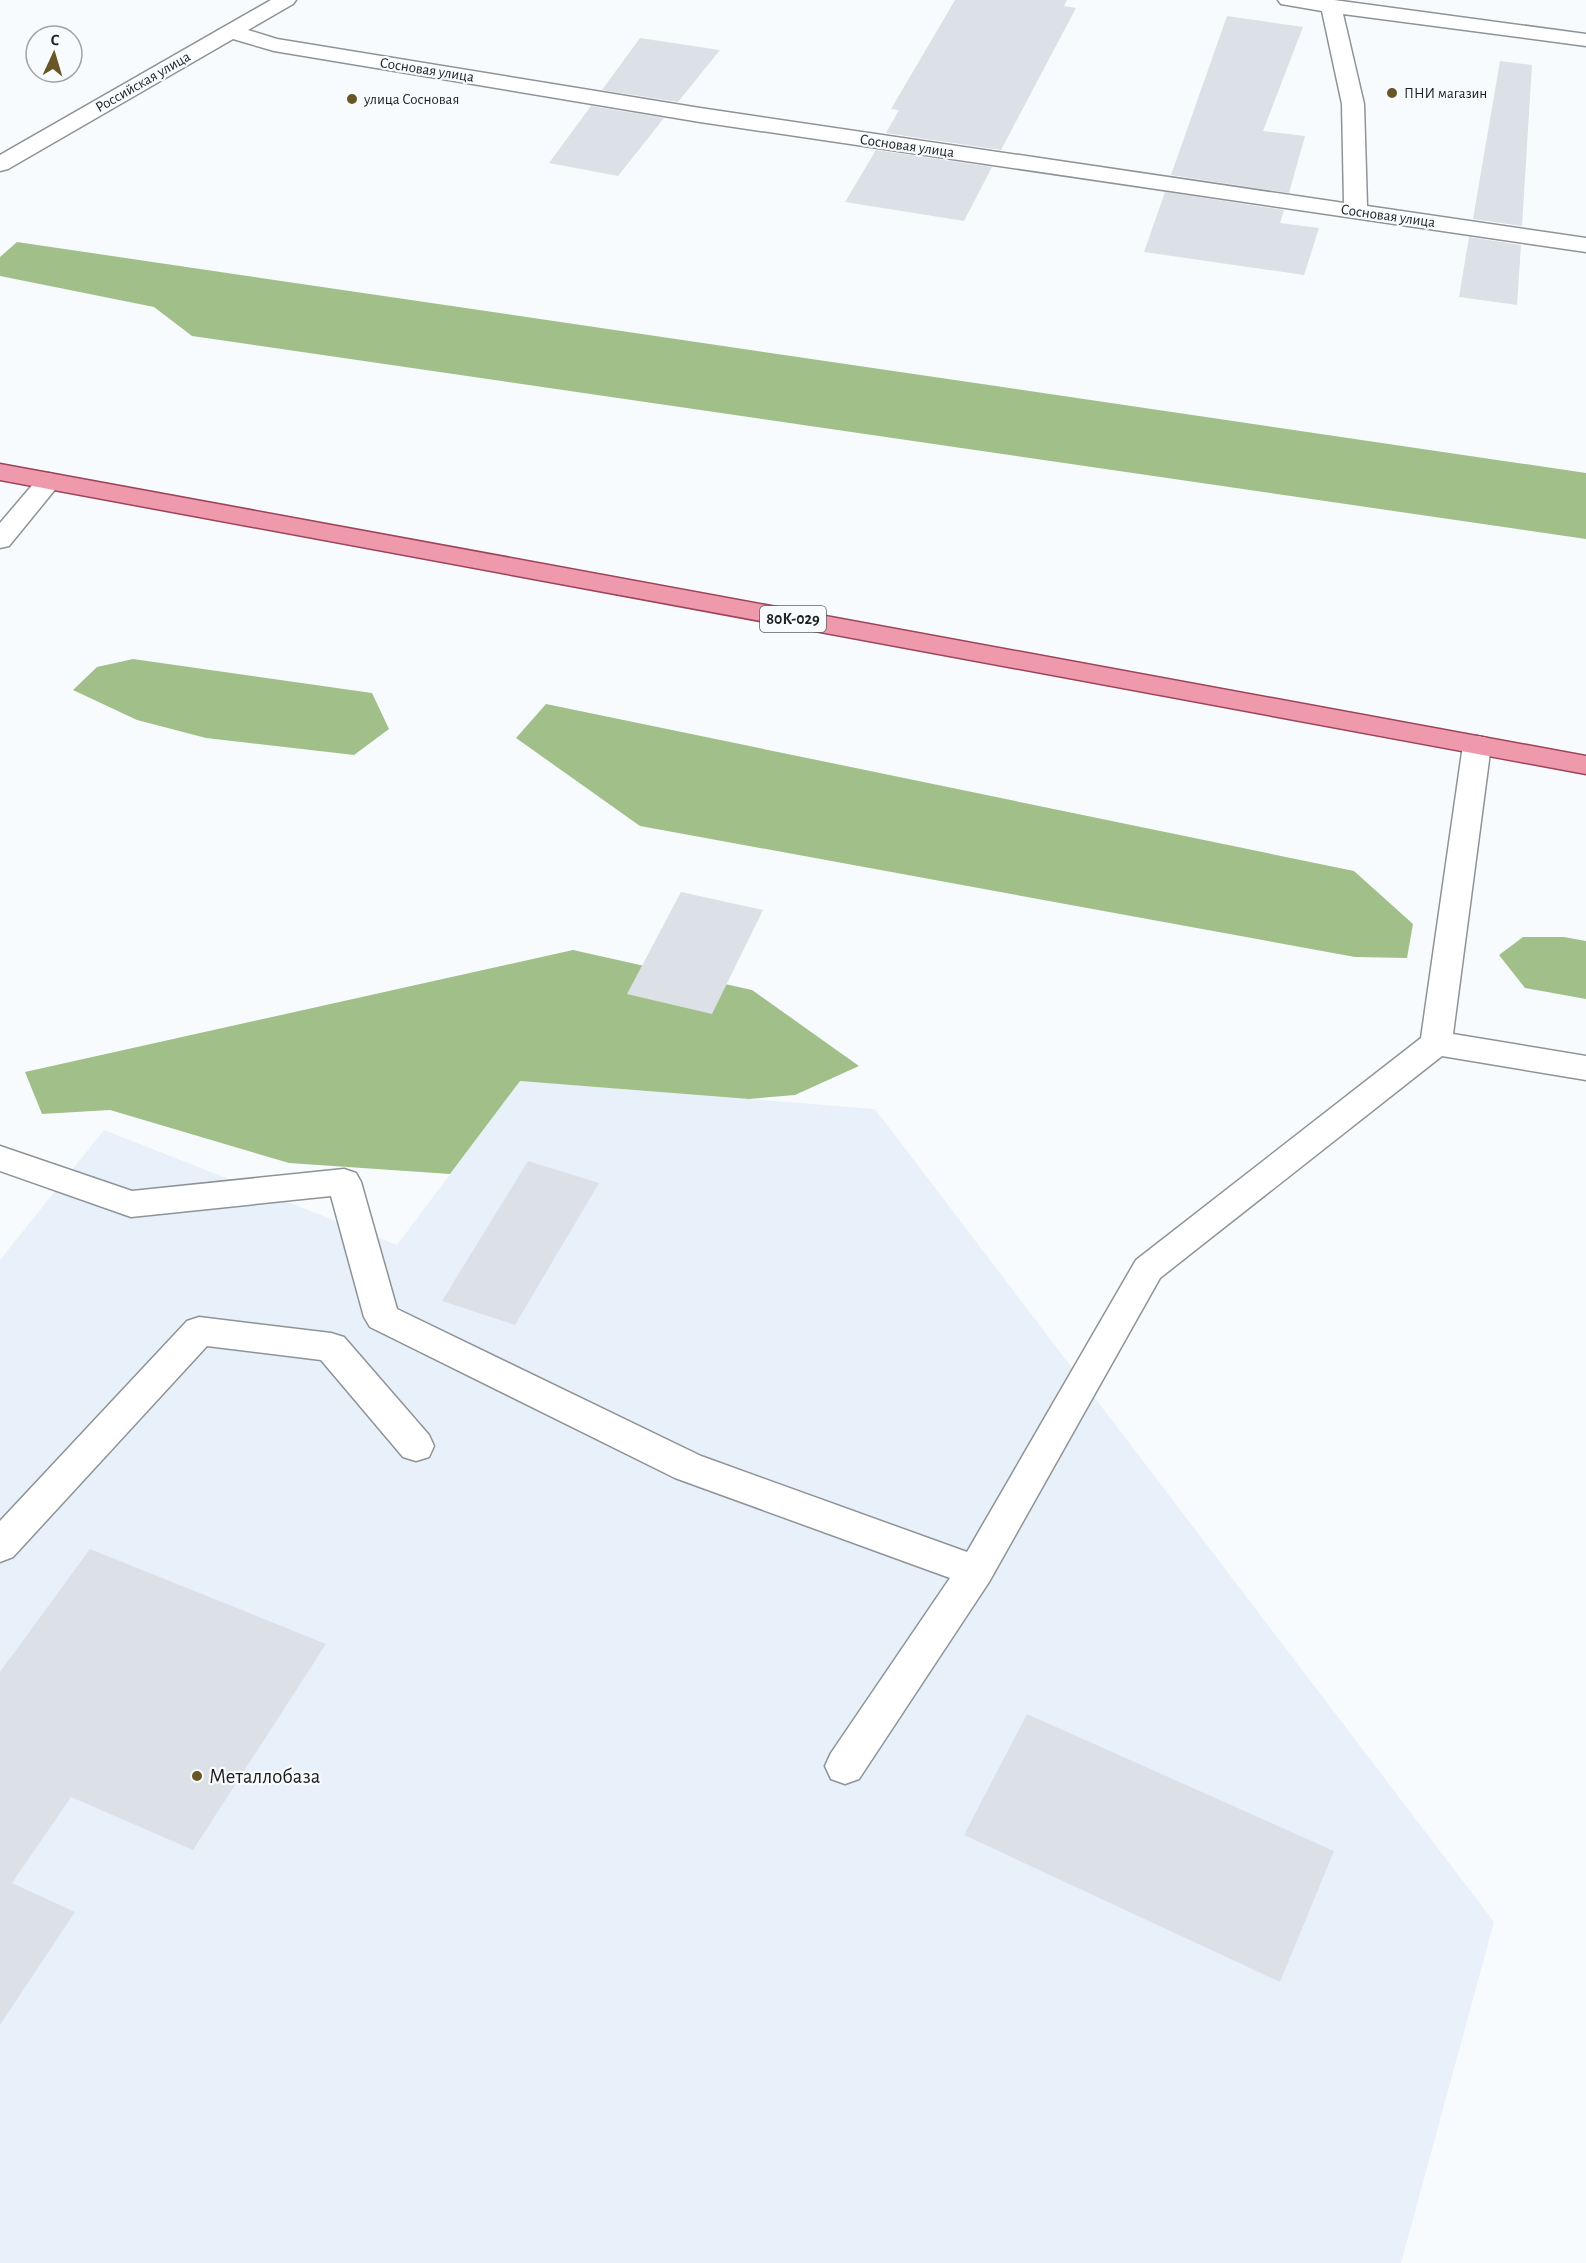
<svg xmlns="http://www.w3.org/2000/svg" width="1586" height="2263" font-family="'Alegreya Sans',sans-serif">
<style>
.built{fill:#e8f0fa}
.forest{fill:#a1c089}
.building{fill:#dce1e7}
.lines{fill:none;stroke-linecap:round;stroke-linejoin:round}
.minor-casing{stroke:#8e9398;stroke-width:3}
.major-casing{stroke:#9e4358;stroke-width:3}
.minor{fill:#fff;fill-rule:evenodd}
.major{fill:#ee9aac;fill-rule:evenodd}
.poi-dot{fill:#685725;stroke:#f8fbfe;stroke-width:2}
.labels{text-anchor:middle;dominant-baseline:central;stroke-width:4.5;stroke-linejoin:round;paint-order:stroke}
.far-street-label{font-size:15px;fill:#1d1f21;stroke:#f8fbfe}
.far-poi-label{font-size:15px;fill:#1d1f21;stroke:#f8fbfe;text-anchor:start}
.shield{fill:#f8fbfe;stroke:#5f6163;stroke-width:1.5}
.shield-label{font-size:16px;font-weight:bold;fill:#1d1f21}
.near-poi-label{font-size:21px;fill:#1d1f21;stroke:#f8fbfe;text-anchor:start}
</style>
<rect width="100%" height="100%" fill="#f8fbfe"/>
<!-- built -->
<path class="built" d="M520 1081 875 1109 1494 1922 1401 2263H0V1260L104 1130 397 1245Z"/>
<!-- forest -->
<g class="forest">
<path d="M17 242 1586 473V539L192 336 154 307 0 276V257Z"/>
<path d="M133 659 372 693 389 729 354 755 206 738 137 720 73 690 97 667Z"/>
<path d="M546 704 1354 871 1413 924 1407 958 1355 957 640 826 516 738Z"/>
<path d="M1523 937H1564L1586 941V999L1525 988 1499 955Z"/>
<path d="M573 950 752 990 859 1066 795 1095 749 1099 520 1081 450 1174 289 1163 110 1110 42 1114 25 1072Z"/>
</g>
<!-- building -->
<g class="building">
<path d="M955 0H1067L1064 6 1076 8 1001 150 886 133 899 110 891 109Z"/>
<path d="M1227 16 1303 27 1263 131 1305 136 1289 193 1171 175Z"/>
<path d="M640 38 720 50 678 102 602 90Z"/>
<path d="M1500 61 1532 65 1522 226 1473 219Z"/>
<path d="M591 106 664 118 618 176 549 163Z"/>
<path d="M876 150 992 167 964 221 845 202Z"/>
<path d="M1165 192 1284 210 1280 223 1319 228 1304 275 1144 252Z"/>
<path d="M1469 237 1521 245 1517 305 1459 297Z"/>
<path d="M681 892 763 910 712 1014 627 994Z"/>
<path d="M528 1161 599 1183 515 1325 442 1301Z"/>
<path d="M90 1549 326 1644 193 1850 71 1797 12 1883 75 1912 0 2025V1672Z"/>
<path d="M1027 1714 1334 1851 1280 1982 964 1835Z"/>
</g>
<g class="lines">
<defs>
<g id="minor">
<path d="M271 0H296L293 4 248 30 277 39 700 108 1344 203 1342 104 1322 11 1281 4 1278 0H1334L1586 34V46L1343 14 1364 104 1367 206 1586 238V252L700 122 274 51 233 39 8 169 0 171V155Z"/>
<path d="M49 473 58 476 62 481 9 546 0 548V523L40 476Z"/>
<path d="M1477 736 1487 738 1491 745 1453 1034 1586 1056V1080L1442 1056 1160 1278 989 1582 859 1779 845 1784 831 1779 825 1766 831 1753 950 1578 675 1478 370 1327 364 1317 331 1196 131 1217 0 1171V1146L132 1191 344 1169 356 1173 361 1182 397 1309 701 1456 967 1552 1136 1260 1421 1038 1463 745 1467 738Z"/>
<path d="M199 1317 331 1333 344 1337 429 1435 434 1446 429 1457 416 1461 403 1457 321 1360 207 1346 13 1557 0 1562V1521L187 1321Z"/>
</g>
<path id="major" d="M0 464 1586 756V774L0 480Z"/>
</defs>
<!-- minor casing -->
<use href="#minor" class="minor-casing"/>
<!-- major casing -->
<use href="#major" class="major-casing"/>
<!-- minor -->
<use href="#minor" class="minor"/>
<!-- major -->
<use href="#major" class="major"/>
</g>
<!-- markers -->
<g class="poi-dot">
<circle cx="1392" cy="93" r="6"/>
<circle cx="352" cy="99" r="6"/>
<circle cx="197" cy="1776" r="6"/>
</g>
<g class="labels">
<!-- far-street labels -->
<g class="far-street-label">
<text transform="translate(427 70) rotate(9)">Сосновая улица</text>
<text transform="translate(143 82) rotate(-30)">Российская улица</text>
<text transform="translate(907 146) rotate(8)">Сосновая улица</text>
<text transform="translate(1388 216) rotate(8)">Сосновая улица</text>
</g>
<!-- far-poi labels -->
<g class="far-poi-label">
<text x="1404" y="93">ПНИ магазин</text>
<text x="364" y="99">улица Сосновая</text>
</g>
<!-- shield labels -->
<rect class="shield" x="760" y="606" width="66" height="26" rx="4.5"/>
<g class="shield-label">
<text x="793" y="619">80К-029</text>
</g>
<!-- near-poi labels -->
<g class="near-poi-label">
<text x="209" y="1776">Металлобаза</text>
</g>
</g>
<!-- north arrow -->
<g transform="translate(54 54) rotate(4)"><circle r="28" fill="#f8fbfe" stroke="#a0a3a6" stroke-width="1.5"/>
<path d="M0-4.5L10 22L0 15L-10 22Z" fill="#685725"/>
<text y="-9" font-size="16" font-weight="bold" text-anchor="middle" fill="#1d1f21">С</text>
</g>
</svg>
